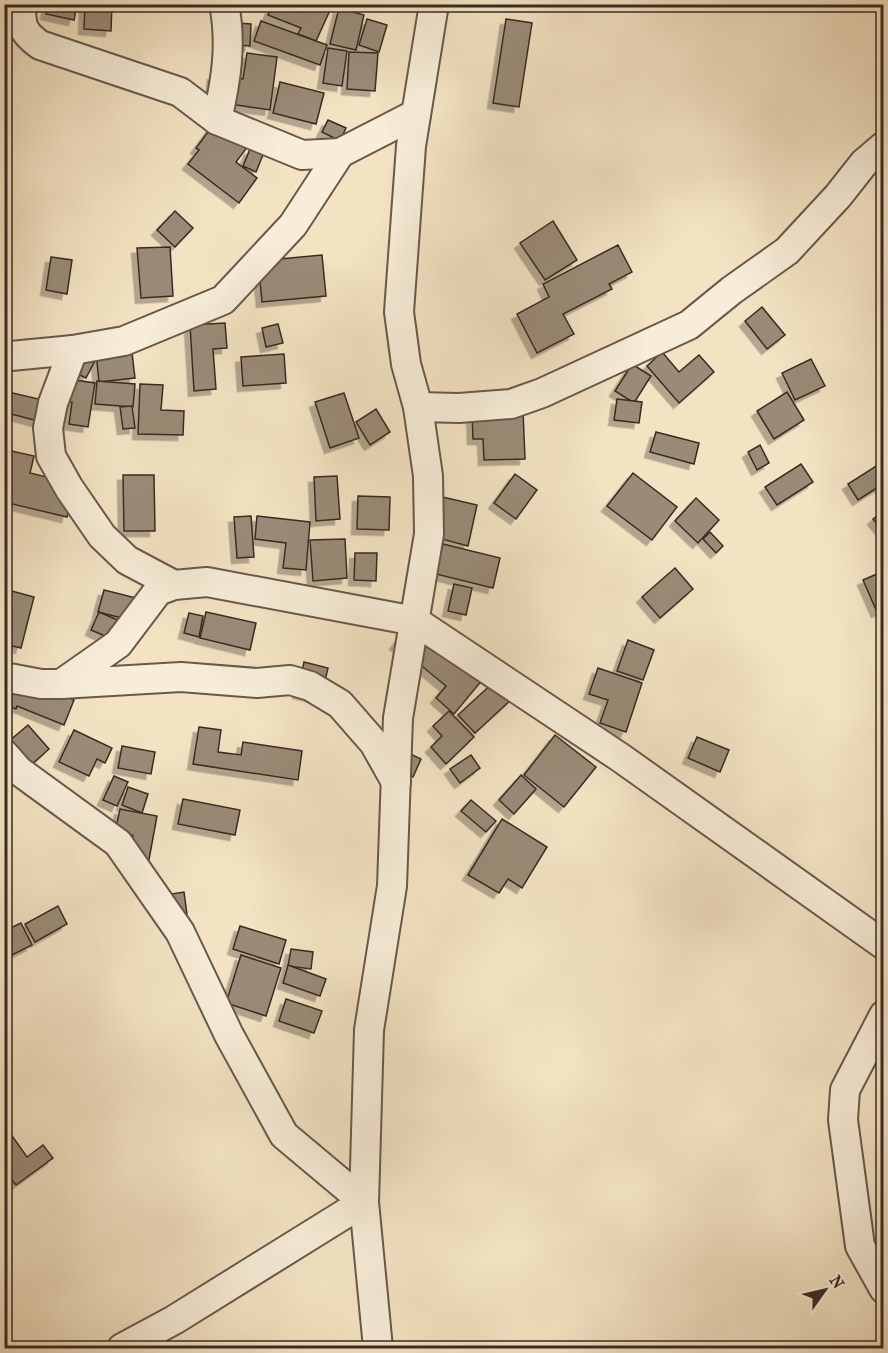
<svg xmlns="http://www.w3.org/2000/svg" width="888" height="1353" font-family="'IM FELL French Canon',serif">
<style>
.building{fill:#9a8b77;stroke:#392b24;stroke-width:1.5;filter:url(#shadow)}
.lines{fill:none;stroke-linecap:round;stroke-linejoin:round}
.minor-casing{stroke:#68594c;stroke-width:32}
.minor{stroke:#f7edd8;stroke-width:28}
</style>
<defs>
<filter id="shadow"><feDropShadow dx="-5.5" dy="5.5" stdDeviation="0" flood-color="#0004"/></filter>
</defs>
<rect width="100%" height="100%" fill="#f3e3c3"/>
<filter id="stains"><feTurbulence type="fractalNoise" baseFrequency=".00333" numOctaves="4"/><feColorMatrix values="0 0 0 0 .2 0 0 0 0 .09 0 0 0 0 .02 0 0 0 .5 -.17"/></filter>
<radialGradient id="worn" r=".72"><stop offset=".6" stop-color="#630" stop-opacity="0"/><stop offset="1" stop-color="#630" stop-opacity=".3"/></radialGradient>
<!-- building -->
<g class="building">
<path d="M48 4H77L74 20 46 14Z"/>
<path d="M85 4H112L111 31 84 29Z"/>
<path d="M273 4H324L331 8 316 41 298 34 301 28 268 15Z"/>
<path d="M339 8 364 15 356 50 330 44Z"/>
<path d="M367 19 387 25 379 52 359 45Z"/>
<path d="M506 19 532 23 519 107 493 103Z"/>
<path d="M261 21 327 45 320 65 254 41Z"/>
<path d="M223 22 251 24 250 46 222 44Z"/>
<path d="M328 48 347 51 342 86 323 83Z"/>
<path d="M349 52 378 53 375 91 347 89Z"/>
<path d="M247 53 277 57 270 110 210 101 213 74 243 79Z"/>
<path d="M280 82 324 93 316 124 273 113Z"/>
<path d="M219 117 251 142 236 162 257 178 239 203 188 164 199 150 196 148Z"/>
<path d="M328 120 346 128 340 141 322 132Z"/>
<path d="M250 149 263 155 256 172 243 166Z"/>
<path d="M175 211 193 228 175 247 157 230Z"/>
<path d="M553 221 577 260 545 280 520 243Z"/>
<path d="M618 245 632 272 609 284 612 289 563 314 574 334 537 353 517 314 549 297 543 284Z"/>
<path d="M170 247 173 296 141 298 137 248Z"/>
<path d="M322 255 326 296 262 302 258 261Z"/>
<path d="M51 257 72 260 67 294 46 290Z"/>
<path d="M762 307 785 335 767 349 745 321Z"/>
<path d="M225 323 227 348 213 349 216 389 194 391 190 325Z"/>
<path d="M278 324 283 343 266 347 262 328Z"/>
<path d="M129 327 135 378 99 382 96 353 110 352 108 329Z"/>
<path d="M662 352 679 372 699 355 714 372 679 403 647 366Z"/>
<path d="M284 354 286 383 243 386 241 357Z"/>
<path d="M98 355 86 378 57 364Z"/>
<path d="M811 359 825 386 795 400 782 373Z"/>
<path d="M632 364 651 376 634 403 615 391Z"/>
<path d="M61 378 95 383 88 427 69 424 72 402 57 399Z"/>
<path d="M97 381 135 384 133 407 95 404Z"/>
<path d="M140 384 163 385 161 410 184 411 183 435 138 434Z"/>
<path d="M4 391 47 401 42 422 11 414 4 436Z"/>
<path d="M787 392 804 420 774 439 757 411Z"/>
<path d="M344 393 359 438 330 448 315 402Z"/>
<path d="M617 399 642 402 639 423 614 420Z"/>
<path d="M132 406 135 428 123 429 120 407Z"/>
<path d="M376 409 390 432 370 445 356 422Z"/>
<path d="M523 411 525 459 484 460 483 439H473L472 412Z"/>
<path d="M656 432 699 443 694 464 650 452Z"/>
<path d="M760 445 769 463 757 470 748 452Z"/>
<path d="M7 450 34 456 30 473 75 484 67 517 4 502V459Z"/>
<path d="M884 461V492L880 486 858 500 848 484Z"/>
<path d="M801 464 813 482 777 505 765 487Z"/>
<path d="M633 473 677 507 652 540 607 506Z"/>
<path d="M515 474 537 490 516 519 494 503Z"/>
<path d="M123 475H154L155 531H124Z"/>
<path d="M337 476 340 519 316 521 314 477Z"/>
<path d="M434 495 477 505 468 546 442 539Z"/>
<path d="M358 496 390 497 389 530 357 529Z"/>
<path d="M696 498 719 520 698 543 675 521Z"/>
<path d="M884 510V529L882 530 873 519Z"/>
<path d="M251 516 254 557 237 558 234 517Z"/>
<path d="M257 516 310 522 306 570 283 568 286 543 255 539Z"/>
<path d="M710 532 723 546 716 553 703 539Z"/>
<path d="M345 539 347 578 313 581 310 540Z"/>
<path d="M443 544 500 558 493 588 436 574Z"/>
<path d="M355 553H377L376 581 354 580Z"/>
<path d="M675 568 693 589 660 618 642 597Z"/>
<path d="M884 571V609L877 612 863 580Z"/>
<path d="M454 584 472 588 466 615 448 611Z"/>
<path d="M8 590 34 597 21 648 4 644V604Z"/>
<path d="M104 590 148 601 142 623 98 612Z"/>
<path d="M99 612 127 624 119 642 91 630Z"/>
<path d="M206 612 256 623 250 650 200 638Z"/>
<path d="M189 613 203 616 199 637 184 633Z"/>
<path d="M414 621 483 679 454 714 436 698 446 686 395 644Z"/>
<path d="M628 640 654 650 643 680 617 671Z"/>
<path d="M304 662 328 668 321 698 298 693Z"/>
<path d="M598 668 642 683 626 732 600 723 608 700 589 694Z"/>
<path d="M4 672 74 700 64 725 17 706 16 709 4 704Z"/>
<path d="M496 680 513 698 475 733 458 715Z"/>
<path d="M449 711 474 737 446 764 431 747 442 736 433 726Z"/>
<path d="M28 725 49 749 30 766 8 742Z"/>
<path d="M199 727 221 730 218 752 241 755 243 742 302 751 298 780 193 764Z"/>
<path d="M74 730 112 748 105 763 97 759 89 776 59 762Z"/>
<path d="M555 735 596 767 564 807 524 775Z"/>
<path d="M697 737 729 750 720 772 688 758Z"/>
<path d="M122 746 155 752 151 774 118 768Z"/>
<path d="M398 748 421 759 413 777 390 766Z"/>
<path d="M471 755 480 768 460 783 450 769Z"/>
<path d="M521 775 536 789 514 814 499 800Z"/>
<path d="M114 776 128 782 117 806 103 800Z"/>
<path d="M128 787 148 794 142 813 122 805Z"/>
<path d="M183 799 240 810 235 835 178 824Z"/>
<path d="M471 800 496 821 486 832 461 811Z"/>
<path d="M120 809 157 816 148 865 128 861 133 835 115 832Z"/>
<path d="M502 819 547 847 522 888 508 879 499 893 468 875Z"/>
<path d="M184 892 188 922 165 895Z"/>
<path d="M58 906 67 924 35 942 25 924Z"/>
<path d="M21 923 32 945 4 959V931Z"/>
<path d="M240 926 286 940 279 964 233 949Z"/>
<path d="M291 949 313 952 311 969 288 966Z"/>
<path d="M241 955 281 968 266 1016 226 1003Z"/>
<path d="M288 965 326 979 320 996 283 983Z"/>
<path d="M286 999 322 1011 314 1033 279 1021Z"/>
<path d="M10 1133 27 1157 43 1145 53 1158 16 1185 4 1170V1137Z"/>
</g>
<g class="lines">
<defs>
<g id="minor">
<path d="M21 4C21 26 22 32 40 45L180 92 217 120 302 155 340 153 416 114"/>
<path d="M217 120C226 81 232 44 224 4"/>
<path d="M73 350 53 403 48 428 51 456 69 488 102 536 127 560 174 585"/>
<path d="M4 354 11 356 73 350 124 341 223 300 293 225 340 153"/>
<path d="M418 407 459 408 511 404 542 393 689 325 732 290 787 251 838 196 864 163 884 146"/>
<path d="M4 677 41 684H61L181 677 257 683 290 680 310 686 340 704 374 743 396 782"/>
<path d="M61 684 118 644 158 591 174 585 207 582 415 621 621 758 884 945"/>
<path d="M4 754 19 771 118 843 180 932 229 1035 284 1135 364 1202 174 1320 122 1348"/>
<path d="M884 1015 845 1090 843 1120 860 1246 884 1289"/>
<path d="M378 1348 364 1202 369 1030 392 886 398 718 429 534 428 476 418 407 406 364 399 312 411 146 434 4"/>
</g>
</defs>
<!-- minor casing -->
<use href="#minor" class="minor-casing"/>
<!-- minor -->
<use href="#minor" class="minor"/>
</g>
<!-- margin -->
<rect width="888" height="1353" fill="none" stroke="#f3e3c3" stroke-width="24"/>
<rect x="6" y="6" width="876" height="1341" fill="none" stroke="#392b24" stroke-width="3"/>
<rect x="12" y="12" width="864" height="1329" fill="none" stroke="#392b24" stroke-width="1.5"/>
<!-- north arrow -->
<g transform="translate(825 1290) rotate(56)" stroke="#f7edd8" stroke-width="4.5" paint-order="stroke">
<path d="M0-4.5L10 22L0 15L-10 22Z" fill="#392b24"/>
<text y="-9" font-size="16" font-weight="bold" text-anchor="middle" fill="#392b24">N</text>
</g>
<rect width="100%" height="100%" filter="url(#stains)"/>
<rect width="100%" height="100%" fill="url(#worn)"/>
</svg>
